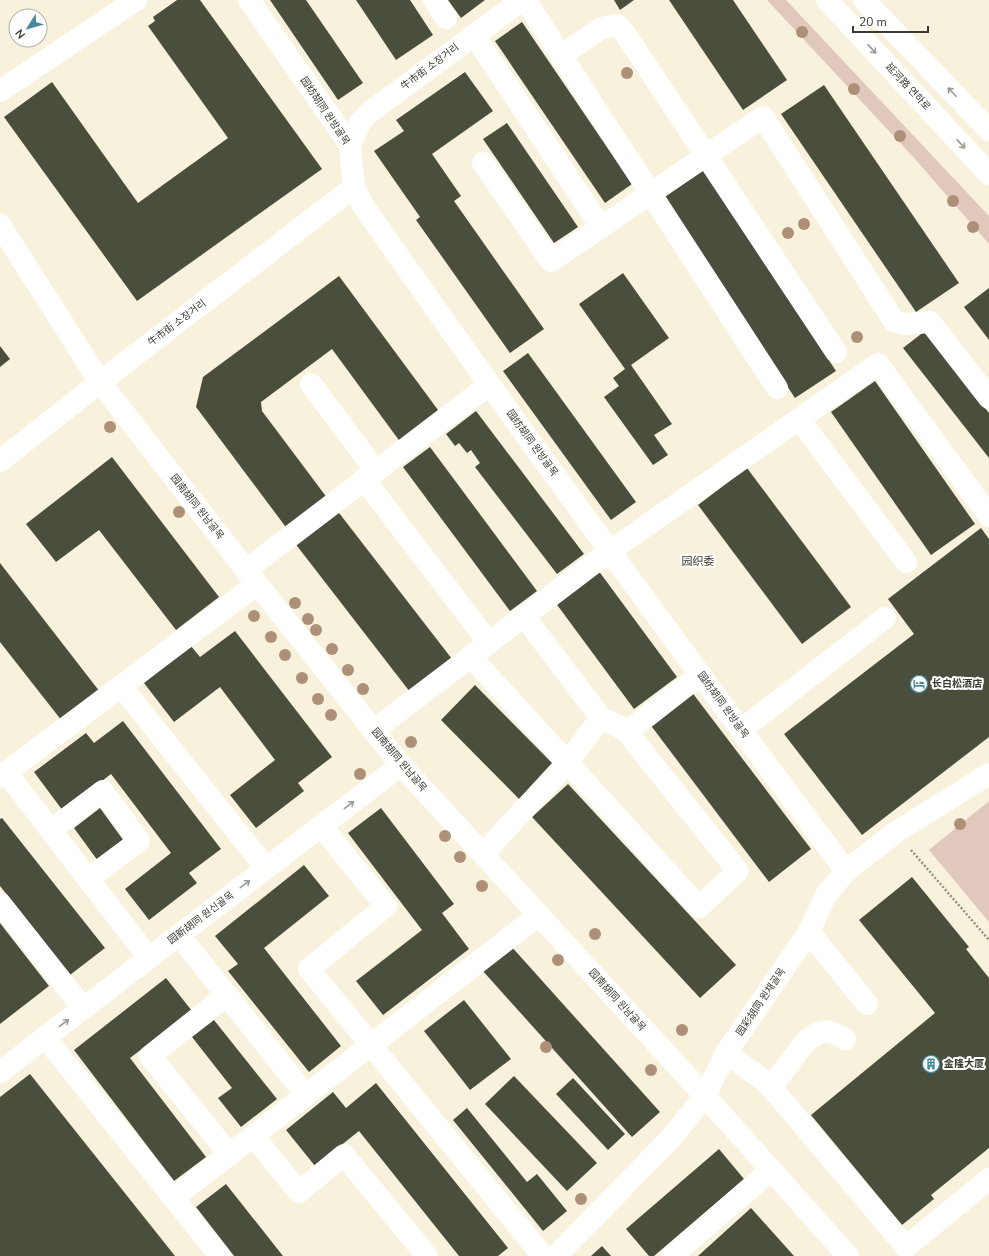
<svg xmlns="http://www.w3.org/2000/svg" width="989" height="1256" font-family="'Nunito Sans','Noto Sans SC','Noto Sans KR',sans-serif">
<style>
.green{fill:#e0c8bd}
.building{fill:#4a4e3c}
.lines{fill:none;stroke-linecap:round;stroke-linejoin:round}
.path{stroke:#959182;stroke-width:2.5;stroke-dasharray:2 2;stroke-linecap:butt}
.minor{stroke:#fff;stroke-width:22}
.major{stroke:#fff;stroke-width:22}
.tree{fill:#ae9078}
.oneway{stroke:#9c9c97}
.labels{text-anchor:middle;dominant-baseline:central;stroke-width:4;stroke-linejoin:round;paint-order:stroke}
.street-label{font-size:10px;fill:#3a382f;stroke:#fff}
.poi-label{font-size:10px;font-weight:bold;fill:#3a382f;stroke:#fff;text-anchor:start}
.neighbourhood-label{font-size:11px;fill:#3d3826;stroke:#fff}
</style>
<rect width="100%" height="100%" fill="#f8f2dc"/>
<!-- green -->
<g class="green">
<path d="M767 0H786L989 216V244L915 159Z"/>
<path d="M989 801V922L929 850Z"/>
</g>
<!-- building -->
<g class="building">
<path d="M177 0H200L322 169 137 301 4 117 52 82 138 203 228 138 148 26 155 21 153 17Z"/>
<path d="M270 0H306L363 83 338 100Z"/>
<path d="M356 0H410L433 35 396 60Z"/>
<path d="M448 0H485L461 18Z"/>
<path d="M614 0H634L620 10Z"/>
<path d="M669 0H733L787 80 743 110Z"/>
<path d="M522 22 632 184 605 203 495 41Z"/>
<path d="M465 72 493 111 432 154 461 196 454 201 544 329 510 353 416 220 420 217 374 151 404 131 396 120Z"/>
<path d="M824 85 959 283 916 312 781 114Z"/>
<path d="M507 123 578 227 554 243 483 139Z"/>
<path d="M700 165 836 371 795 398 659 192Z"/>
<path d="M623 273 669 338 631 365 672 424 654 435 668 455 653 465 604 397 619 386 613 378 625 369 579 304Z"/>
<path d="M339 276 441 414 401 443 332 349 261 402 262 411 328 499 288 530 196 407 203 377Z"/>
<path d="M989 288V340L964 307Z"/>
<path d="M925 331 989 413V458L903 348Z"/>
<path d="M0 346 10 359 0 367Z"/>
<path d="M528 353 636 502 611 520 503 371Z"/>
<path d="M875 381 975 524 931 555 831 412Z"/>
<path d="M476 411 584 554 557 574 475 467 480 463 471 450 467 453 459 443 455 446 446 434Z"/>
<path d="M430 447 537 591 510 611 403 467Z"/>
<path d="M112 457 219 597 176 630 99 530 56 562 26 524Z"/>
<path d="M747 468 851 607 802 644 698 505Z"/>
<path d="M336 509 452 659 410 692 294 542Z"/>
<path d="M981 528 989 539V737L862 835 784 734 914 634 888 599Z"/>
<path d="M0 563 100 692 62 721 0 642Z"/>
<path d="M598 570 677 677 634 709 555 602Z"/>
<path d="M235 631 332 757 298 783 304 791 256 828 230 795 275 760 220 687 174 722 144 683 191 646 200 657Z"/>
<path d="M475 685 555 766 520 800 441 720Z"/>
<path d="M691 691 811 849 769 882 649 723Z"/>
<path d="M123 721 221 849 189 873 197 883 149 920 125 889 171 853 111 774 63 811 34 772 86 733 94 743Z"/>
<path d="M568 784 736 965 700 998 532 817Z"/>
<path d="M100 808 124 841 98 861 74 828Z"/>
<path d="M381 808 454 904 442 913 469 949 383 1015 356 981 422 930 348 833Z"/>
<path d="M2 818 105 948 70 975 0 886V819Z"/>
<path d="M304 865 329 896 264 948 341 1046 309 1072 228 971 238 964 215 936Z"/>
<path d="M912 877 969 947 966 949 989 978V1148L931 1195 934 1199 902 1225 811 1115 935 1013 859 920Z"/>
<path d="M0 923 49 986 0 1024Z"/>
<path d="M510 945 660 1112 632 1137 482 970Z"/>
<path d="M166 978 192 1011 130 1058 206 1157 174 1181 74 1050Z"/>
<path d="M464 1000 511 1059 470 1090 424 1031Z"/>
<path d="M214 1020 277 1099 241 1127 218 1098 232 1088 192 1037Z"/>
<path d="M30 1074 175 1256H0V1097Z"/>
<path d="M514 1076 597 1163 567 1191 485 1104Z"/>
<path d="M573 1078 625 1134 608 1150 556 1094Z"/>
<path d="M376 1083 508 1248 498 1256H459L359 1131 315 1166 286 1130 333 1092 346 1108Z"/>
<path d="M467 1108 527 1182 537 1174 567 1211 543 1231 453 1120Z"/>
<path d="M719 1149 744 1179 654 1256H649L626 1229Z"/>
<path d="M226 1184 283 1256H234L196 1207Z"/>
<path d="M751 1208 794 1256H698Z"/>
<path d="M602 1246 611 1256H591Z"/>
</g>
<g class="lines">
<!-- path -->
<path class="path" d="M911 850 989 940"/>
<!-- minor -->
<g class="minor">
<path d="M249 0 350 145 354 187 364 207C521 431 682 652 846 871"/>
<path d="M434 0 446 18"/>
<path d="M525 0 777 388"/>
<path d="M474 35 601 227"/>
<path d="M561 55 602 28 617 25 624 32 836 352"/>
<path d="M0 91 136 0"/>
<path d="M350 145 360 122 370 112 522 0"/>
<path d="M483 163 551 261 763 117 894 321 904 324 930 322 989 398"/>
<path d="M0 225 100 382 246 570 401 765 705 1096 848 1256"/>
<path d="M311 384 376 471"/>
<path d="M799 419 906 562"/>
<path d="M0 461 100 382 354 187"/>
<path d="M364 479 489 643"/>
<path d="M246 570 489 385"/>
<path d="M471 657 699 907 738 871 627 732 618 726 601 718 524 616"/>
<path d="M121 686 266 868"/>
<path d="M374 730 610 551 878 364 989 516"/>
<path d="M741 730 885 618"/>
<path d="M627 732 700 675"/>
<path d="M6 772 149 958"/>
<path d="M0 777 257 584"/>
<path d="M321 826 386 906 309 969 543 1256"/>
<path d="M51 830 103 791 139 841 88 879"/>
<path d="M483 854 567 763 601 718"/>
<path d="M0 903 83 1008"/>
<path d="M809 932 867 1004"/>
<path d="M179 935 306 1095"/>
<path d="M227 995 150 1056 229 1154"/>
<path d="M45 1037 220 1256"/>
<path d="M726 1053 762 1079 771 1087 906 1247 989 1179"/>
<path d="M0 1072 401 765"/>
<path d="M771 1087 807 1040C823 1028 830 1030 845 1039"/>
<path d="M253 1136 299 1192 344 1155 427 1256"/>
<path d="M173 1198 539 915"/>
<path d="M556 1256 671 1138 705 1096 726 1053 809 932 826 895 846 871 896 832 989 774"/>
<path d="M672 1256 771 1170"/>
</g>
<!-- major -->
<g class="major">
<path d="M827 0 989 174"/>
<path d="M864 0 989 130"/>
</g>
</g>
<!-- trees -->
<g class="tree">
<circle cx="802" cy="32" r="6"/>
<circle cx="627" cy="73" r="6"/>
<circle cx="854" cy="89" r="6"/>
<circle cx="900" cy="136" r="6"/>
<circle cx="953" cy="201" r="6"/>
<circle cx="804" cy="224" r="6"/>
<circle cx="973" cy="227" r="6"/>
<circle cx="788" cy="233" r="6"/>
<circle cx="857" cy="337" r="6"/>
<circle cx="110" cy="427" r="6"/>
<circle cx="179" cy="512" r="6"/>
<circle cx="295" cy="603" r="6"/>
<circle cx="254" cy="616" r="6"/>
<circle cx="308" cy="619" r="6"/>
<circle cx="316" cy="630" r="6"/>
<circle cx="271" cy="637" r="6"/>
<circle cx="332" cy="649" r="6"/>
<circle cx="285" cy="655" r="6"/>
<circle cx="348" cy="670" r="6"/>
<circle cx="302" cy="678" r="6"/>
<circle cx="363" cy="689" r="6"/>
<circle cx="318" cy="699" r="6"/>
<circle cx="331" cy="715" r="6"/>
<circle cx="411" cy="742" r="6"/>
<circle cx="360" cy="774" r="6"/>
<circle cx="960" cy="824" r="6"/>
<circle cx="445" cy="836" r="6"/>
<circle cx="460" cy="857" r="6"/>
<circle cx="482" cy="886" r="6"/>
<circle cx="595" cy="934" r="6"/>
<circle cx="558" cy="960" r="6"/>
<circle cx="682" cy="1030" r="6"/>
<circle cx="546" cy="1047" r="6"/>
<circle cx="651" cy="1070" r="6"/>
<circle cx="581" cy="1199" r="6"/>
</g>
<!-- one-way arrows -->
<defs><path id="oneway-shaft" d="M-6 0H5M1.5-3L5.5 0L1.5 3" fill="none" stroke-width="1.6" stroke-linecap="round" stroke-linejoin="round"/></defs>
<g class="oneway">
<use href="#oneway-shaft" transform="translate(872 49) rotate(47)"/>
<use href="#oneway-shaft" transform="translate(952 92) rotate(-134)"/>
<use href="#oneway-shaft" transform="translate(961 144) rotate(47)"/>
<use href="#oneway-shaft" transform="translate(349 805) rotate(-37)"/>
<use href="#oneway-shaft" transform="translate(245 884) rotate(-37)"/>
<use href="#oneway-shaft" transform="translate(64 1023) rotate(-37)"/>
</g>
<!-- icons -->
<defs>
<symbol id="hotel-ring" viewBox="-11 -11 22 22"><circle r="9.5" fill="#fff" stroke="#47899b" stroke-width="1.5"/><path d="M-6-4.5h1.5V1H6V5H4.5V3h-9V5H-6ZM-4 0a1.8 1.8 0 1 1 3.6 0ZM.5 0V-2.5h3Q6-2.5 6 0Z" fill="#47899b"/></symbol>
<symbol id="building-ring" viewBox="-11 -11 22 22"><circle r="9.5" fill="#fff" stroke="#47899b" stroke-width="1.5"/><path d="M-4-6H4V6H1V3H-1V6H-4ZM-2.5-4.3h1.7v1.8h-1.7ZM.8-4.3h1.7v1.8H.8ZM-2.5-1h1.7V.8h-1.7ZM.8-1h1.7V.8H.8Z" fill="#47899b"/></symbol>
</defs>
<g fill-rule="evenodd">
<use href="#hotel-ring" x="909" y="674" width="20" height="20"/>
<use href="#building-ring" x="921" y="1054" width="20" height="20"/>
</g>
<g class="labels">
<!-- street labels -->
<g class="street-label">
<text transform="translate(430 67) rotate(-37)">牛市街 소장거리</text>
<text transform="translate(908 87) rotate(47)">延河路 연하로</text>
<text transform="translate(325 111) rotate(56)">园纺胡同 원방골목</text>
<text transform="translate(177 323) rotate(-37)">牛市街 소장거리</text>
<text transform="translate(532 443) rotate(54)">园纺胡同 원방골목</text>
<text transform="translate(197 507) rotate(52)">园南胡同 원남골목</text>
<text transform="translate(723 705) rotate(54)">园纺胡同 원방골목</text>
<text transform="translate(399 760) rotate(50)">园南胡同 원남골목</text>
<text transform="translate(201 918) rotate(-37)">园新胡同 원신골목</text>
<text transform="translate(617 1000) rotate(48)">园南胡同 원남골목</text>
<text transform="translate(761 1002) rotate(-56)">园彩胡同 원채골목</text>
</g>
<!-- poi labels -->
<g class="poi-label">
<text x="932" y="684">长白松酒店</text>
<text x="944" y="1064">金隆大厦</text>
</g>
<!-- neighbourhood labels -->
<g class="neighbourhood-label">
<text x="698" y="561">园织委</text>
</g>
</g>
<!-- north arrow -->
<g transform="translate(28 28) rotate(233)"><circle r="19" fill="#ffffff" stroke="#b0afac"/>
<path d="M0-3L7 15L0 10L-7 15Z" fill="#47899b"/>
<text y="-6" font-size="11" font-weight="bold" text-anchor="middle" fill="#3a382f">N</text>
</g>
<!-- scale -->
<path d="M853 26v6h75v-6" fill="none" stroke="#3a382f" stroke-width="2"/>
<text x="859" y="26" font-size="12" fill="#3a382f" stroke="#ffffff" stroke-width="3" paint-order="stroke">20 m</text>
</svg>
